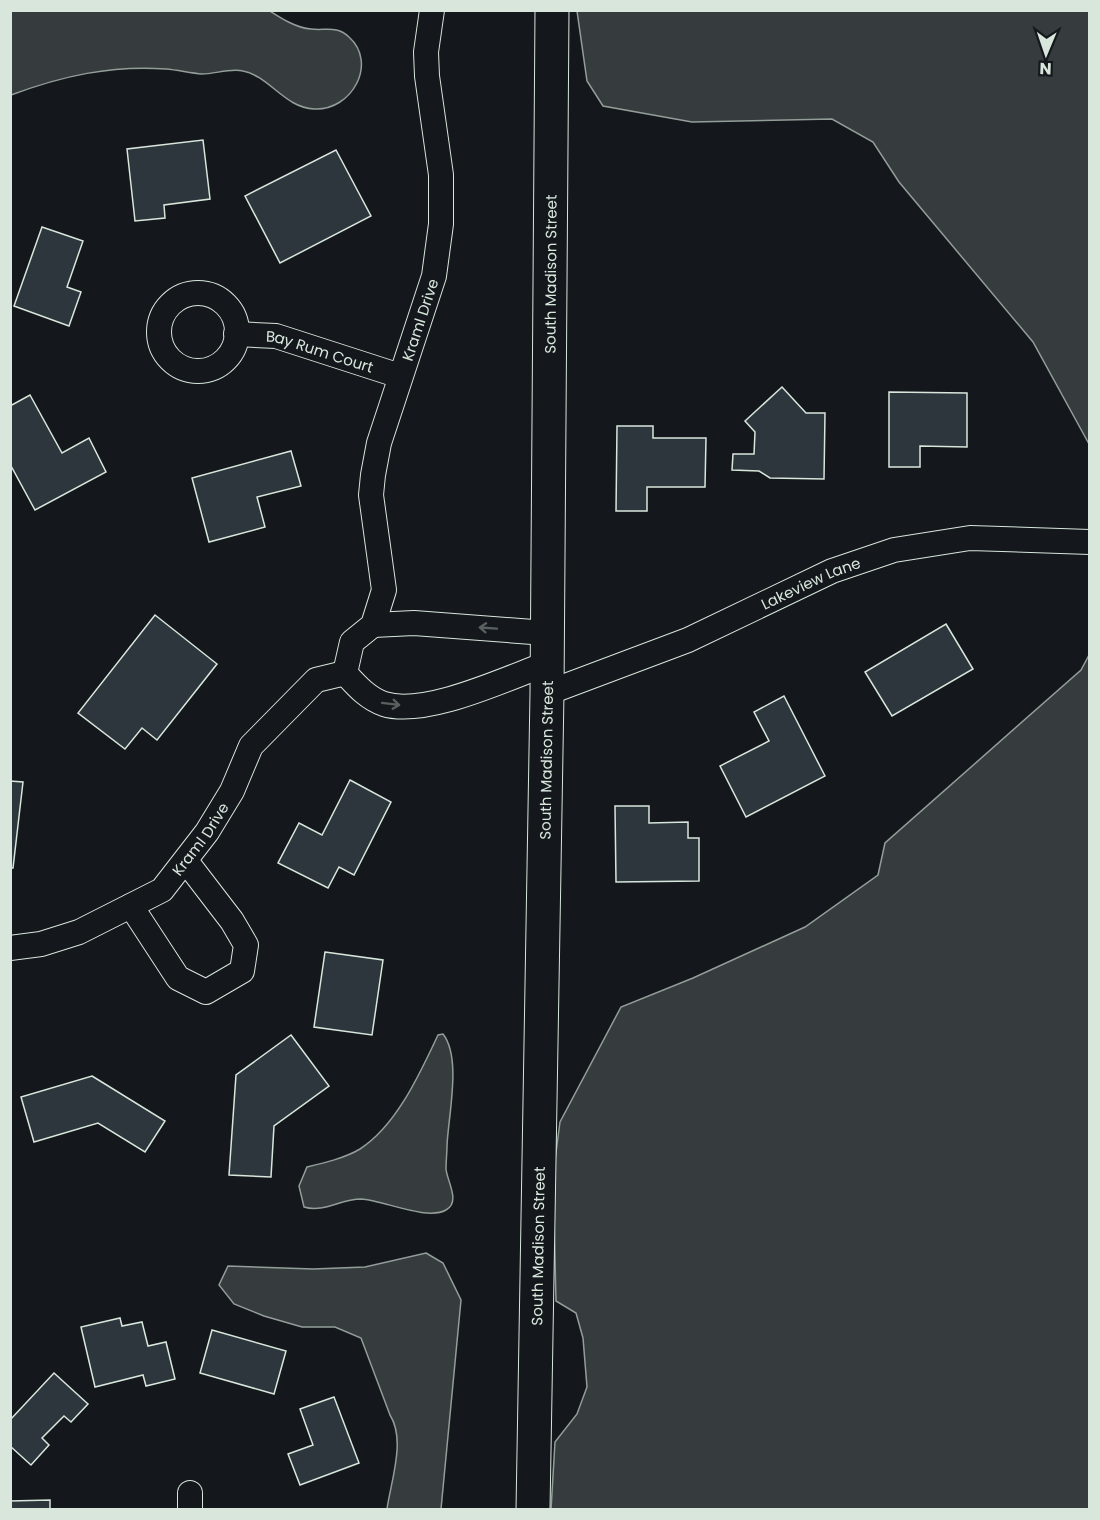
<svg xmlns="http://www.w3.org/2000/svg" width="1100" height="1520" font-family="Poppins,sans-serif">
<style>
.water{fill:#363b3e;stroke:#939e99;stroke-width:1.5}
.building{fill:#2c363c;stroke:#d8e6dc;stroke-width:1.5}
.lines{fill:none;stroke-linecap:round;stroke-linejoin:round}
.street-casing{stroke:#d8e6dc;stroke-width:26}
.secondary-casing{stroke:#d8e6dc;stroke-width:35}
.street{stroke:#14181c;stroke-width:24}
.secondary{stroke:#14181c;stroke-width:33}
.oneway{stroke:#59605f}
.labels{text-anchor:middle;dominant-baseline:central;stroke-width:4.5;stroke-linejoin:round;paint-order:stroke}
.street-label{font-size:15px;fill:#d8e6dc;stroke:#14181c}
</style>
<rect width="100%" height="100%" fill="#14181c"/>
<!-- water -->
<g class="water">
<path d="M11 10 270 11C281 18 296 28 311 29 325 31 337 25 349 37 378 63 352 111 314 109 285 108 269 76 243 71 230 68 215 74 202 74 190 73 178 70 166 69 111 65 62 76 11 95Z"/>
<path d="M577 11H1089V444L1033 342 899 182 873 142 832 119 692 122 603 106 587 81Z"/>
<path d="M1089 655V1509L551 1510 555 1442 577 1414 587 1387 583 1338 576 1313 556 1301 553 1175 560 1122 621 1007 693 978 805 927 878 875 885 843 1081 670Z"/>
<path d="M443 1034C462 1058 448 1117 447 1146 447 1153 446 1161 446 1169 447 1181 461 1202 446 1210 427 1221 383 1200 361 1199 340 1199 324 1213 304 1207L299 1186 307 1167C324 1163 345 1158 360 1149 397 1125 420 1073 438 1035Z"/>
<path d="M426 1253 443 1263 461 1300 441 1509H387C391 1481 406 1440 390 1415L361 1338 335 1327H302L264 1316 234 1304 219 1285 228 1266 313 1269 365 1267Z"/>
</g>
<!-- building -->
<g class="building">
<path d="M203 140 210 199 164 205 165 218 135 221 127 149Z"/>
<path d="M336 150 371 216 280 263 245 196Z"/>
<path d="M42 227 83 241 67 287 81 292 69 326 14 306Z"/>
<path d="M782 387 806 413H825L824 479 770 478 759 471 732 470 733 454H754L755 432 745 421Z"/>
<path d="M889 392 967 393V447L920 446V467H889Z"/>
<path d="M30 395 62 453 89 438 106 472 35 510 10 464V406Z"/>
<path d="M617 426H653V438H706L705 487H647V511H616Z"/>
<path d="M291 451 301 486 257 497 265 527 209 542 192 478Z"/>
<path d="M155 615 217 664 157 740 142 728 125 749 78 713Z"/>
<path d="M946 624 973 669 892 716 865 672Z"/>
<path d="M784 696 825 776 746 817 720 766 769 741 754 712Z"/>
<path d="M350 780 391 802 354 875 339 867 328 888 278 863 299 823 322 835Z"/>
<path d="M10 781 23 782 13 868H10Z"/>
<path d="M615 806H649V823L688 822V838H699V881L616 882Z"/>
<path d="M325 952 383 960 372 1035 314 1027Z"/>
<path d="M291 1035 329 1086 274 1126 271 1177 229 1175 236 1075Z"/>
<path d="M92 1076 165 1121 145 1152 98 1123 34 1142 21 1097Z"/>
<path d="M120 1318 122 1326 142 1322 148 1346 166 1342 175 1379 146 1386 143 1375 95 1387 81 1327Z"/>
<path d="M212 1330 286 1351 274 1394 200 1373Z"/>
<path d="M54 1373 88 1404 71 1422 64 1416 42 1438 49 1445 31 1465 10 1446V1420Z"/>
<path d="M334 1397 359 1463 300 1485 288 1454 313 1445 300 1409Z"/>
<path d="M50 1500V1510H10V1501Z"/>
</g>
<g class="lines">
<defs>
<g id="street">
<circle cx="198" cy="332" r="39"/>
<path id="s1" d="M236 334 276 336 400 376"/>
<path d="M373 625 414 623 546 633"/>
<path id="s2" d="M345 673 352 642 373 625 384 590 371 495 373 475 379 443 434 276 441 224V175L427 76 426 52 432 10"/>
<path d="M345 673C356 685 367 698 384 704 425 717 505 679 546 664"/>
<path id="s3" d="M547 693 688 640 832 571 894 550 970 538 1090 542"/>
<path d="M131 906 178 978 206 992 242 971 246 945 232 921 186 861"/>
<path id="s4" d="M10 948 41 944 79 932 162 890 207 832 232 791 251 746 316 680 345 673"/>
<path d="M190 1510V1493"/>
</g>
<g id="secondary">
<path id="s5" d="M533 1510 547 693 552 10"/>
</g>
</defs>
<!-- street casing -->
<use href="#street" class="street-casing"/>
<!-- secondary casing -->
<use href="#secondary" class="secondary-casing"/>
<!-- street -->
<use href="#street" class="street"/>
<!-- secondary -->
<use href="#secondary" class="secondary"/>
</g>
<!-- one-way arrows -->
<defs><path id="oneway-shaft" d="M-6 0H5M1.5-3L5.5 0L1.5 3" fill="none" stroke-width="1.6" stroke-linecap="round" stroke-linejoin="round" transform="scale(1.5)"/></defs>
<g class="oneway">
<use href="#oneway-shaft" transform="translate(488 628) rotate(-176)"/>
<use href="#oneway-shaft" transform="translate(391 704) rotate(7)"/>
</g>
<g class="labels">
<!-- street labels -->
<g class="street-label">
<text stroke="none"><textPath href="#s5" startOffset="1236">South Madison Street</textPath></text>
<text stroke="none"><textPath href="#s2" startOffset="374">Kraml Drive</textPath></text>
<text stroke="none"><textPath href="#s1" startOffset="86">Bay Rum Court</textPath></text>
<text stroke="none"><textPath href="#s3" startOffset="286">Lakeview Lane</textPath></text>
<text stroke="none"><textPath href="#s5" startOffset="750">South Madison Street</textPath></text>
<text stroke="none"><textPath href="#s4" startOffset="228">Kraml Drive</textPath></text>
<text stroke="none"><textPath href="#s5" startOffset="264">South Madison Street</textPath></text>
</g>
</g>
<!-- border -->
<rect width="1100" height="1520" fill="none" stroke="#d8e6dc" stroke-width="24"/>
<!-- north arrow -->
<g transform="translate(1046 54) rotate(182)" stroke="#14181c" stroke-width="4.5" paint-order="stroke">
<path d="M0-4.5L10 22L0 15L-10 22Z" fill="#d8e6dc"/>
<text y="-9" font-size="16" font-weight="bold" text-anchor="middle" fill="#d8e6dc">N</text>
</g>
</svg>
